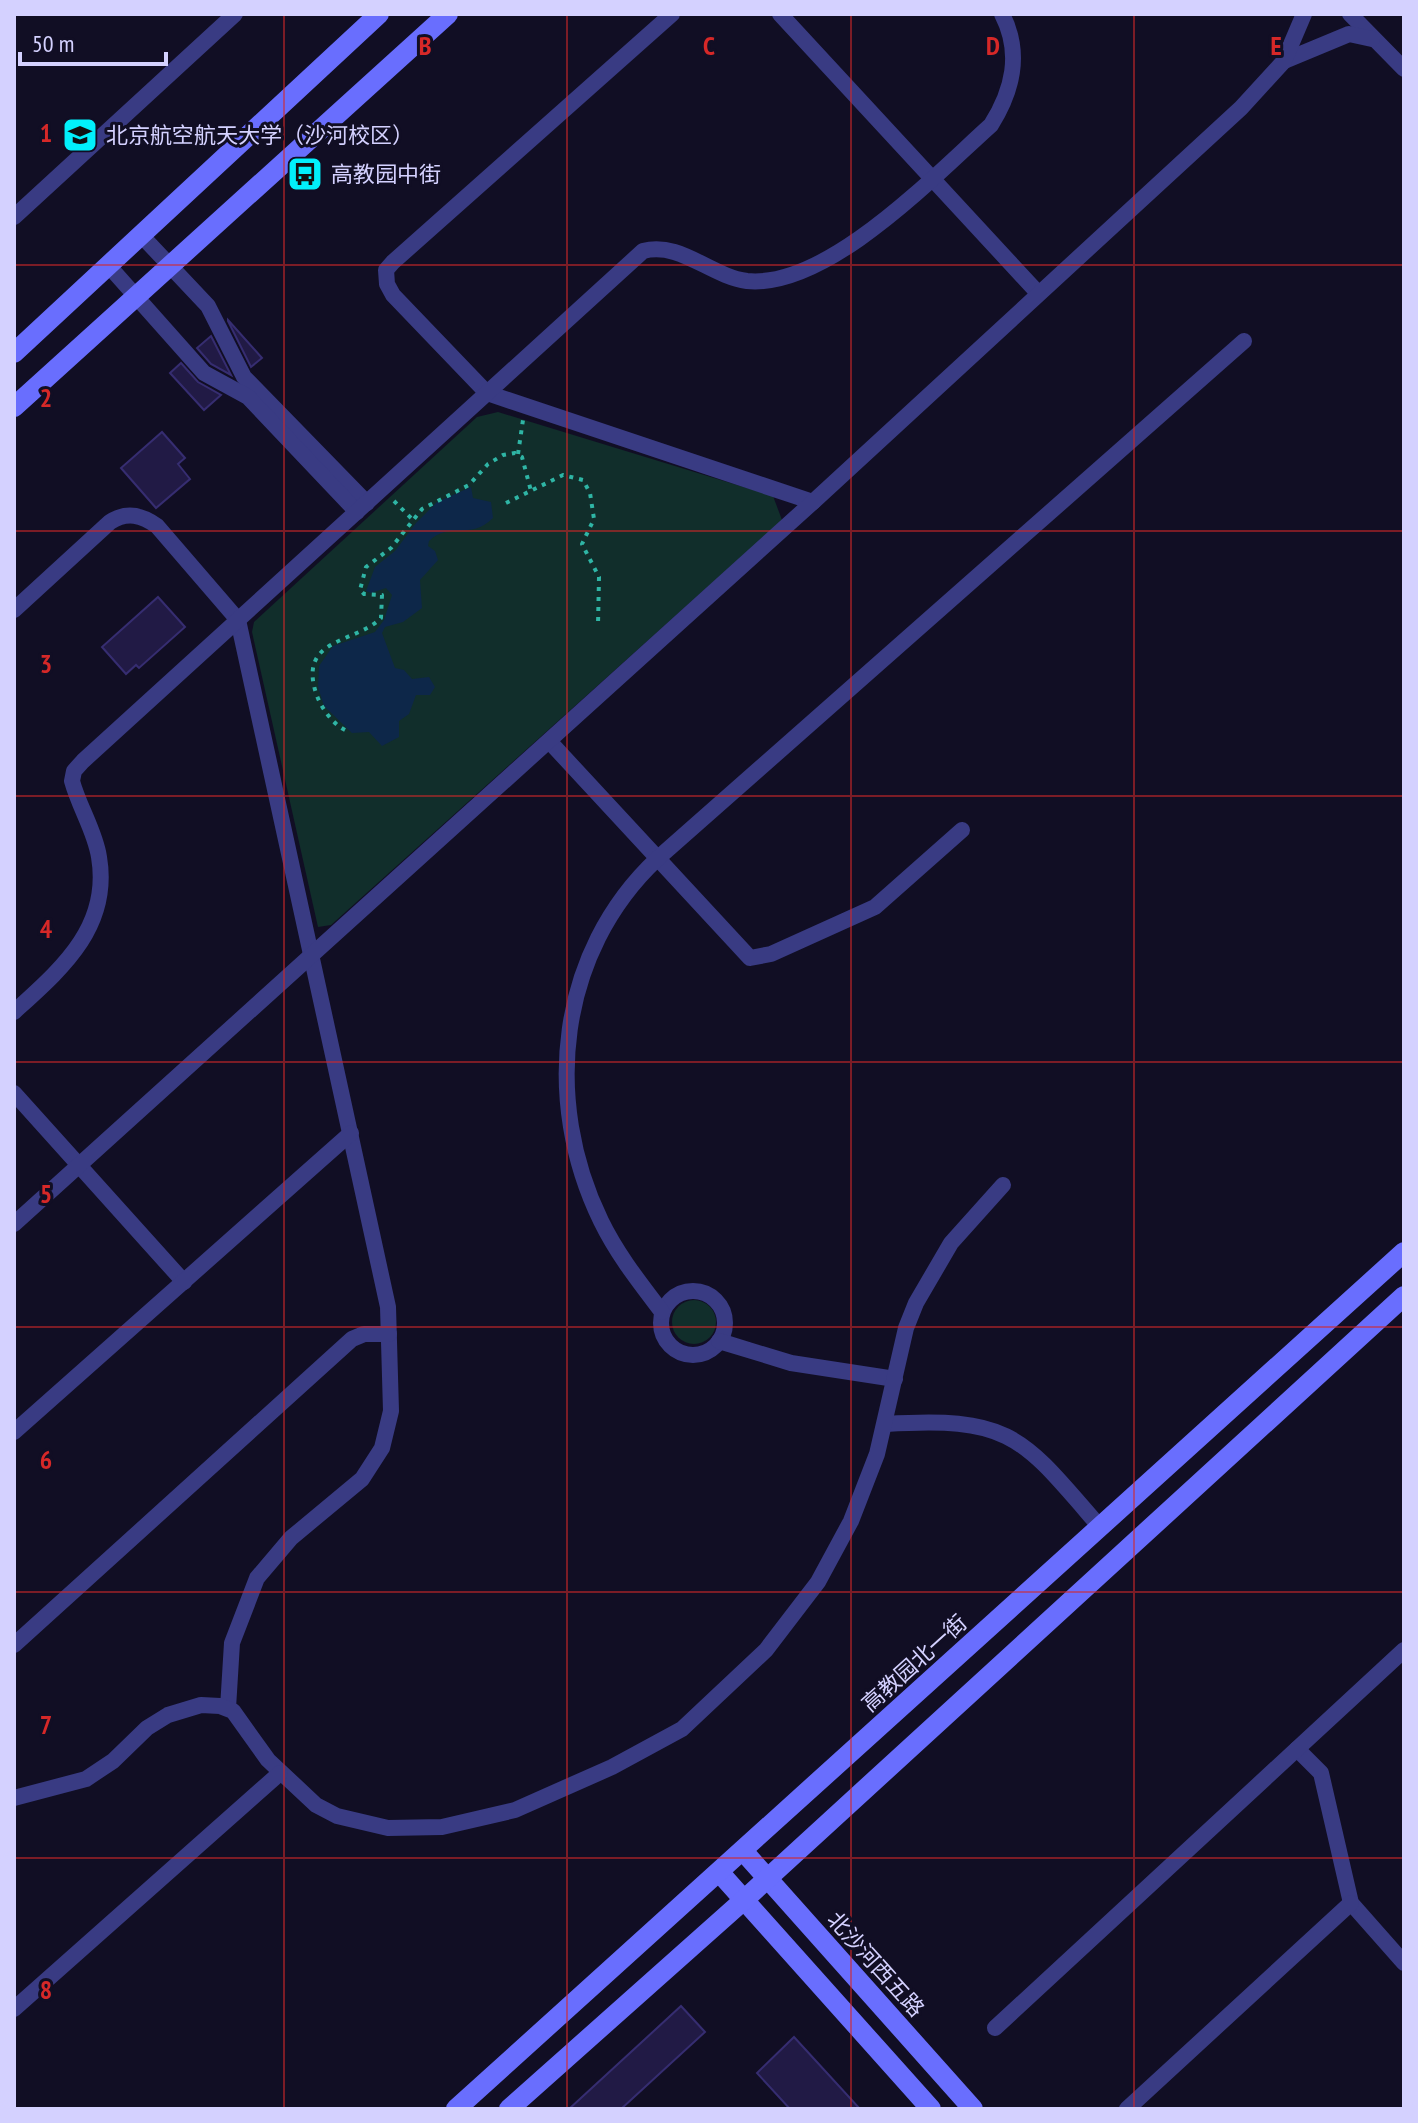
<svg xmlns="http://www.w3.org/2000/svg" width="1418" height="2123" font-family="'PT Sans Narrow','Noto Sans SC',sans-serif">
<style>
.green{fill:#112e2b}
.water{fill:#0d2749}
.building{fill:#211a45;stroke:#362d71;stroke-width:2}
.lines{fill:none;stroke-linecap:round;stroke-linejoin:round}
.path{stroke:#2fb5a5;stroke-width:4;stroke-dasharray:4 6;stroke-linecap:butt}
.street{stroke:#393b83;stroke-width:16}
.secondary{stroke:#696efe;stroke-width:20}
.grid{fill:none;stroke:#d62828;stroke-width:2;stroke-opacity:0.55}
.labels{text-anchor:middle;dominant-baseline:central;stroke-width:6;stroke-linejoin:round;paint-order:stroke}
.poi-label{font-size:22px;fill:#d4d1ff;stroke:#110e24;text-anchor:start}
.street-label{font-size:22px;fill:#d4d1ff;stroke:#110e24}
.grid-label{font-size:26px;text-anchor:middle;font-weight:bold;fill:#d62828;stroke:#110e24;stroke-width:6;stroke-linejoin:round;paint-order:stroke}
</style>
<rect width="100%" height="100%" fill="#110e24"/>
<!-- green -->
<g class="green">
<path d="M498 412 773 496 782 520 331 925 318 927 252 632 254 622 477 417Z"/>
<circle cx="694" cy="1322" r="22"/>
</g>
<!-- water -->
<path class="water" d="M471 487 473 498 491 502 493 518C470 541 449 521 429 541L428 546 435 551 438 560 420 580 422 608 403 622 385 627 382 633 395 668 404 670 412 679 429 677 435 687 430 695H416L409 714 399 721V737L382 746 369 732 352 733 324 706 318 687 319 666 333 646 375 632 384 620 392 595 386 588 371 593 366 591 375 567 395 551 416 523 437 502Z"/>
<!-- building -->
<g class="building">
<path d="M228 320 262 358 251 367 228 321Z"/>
<path d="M211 336 231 375 211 364 197 348Z"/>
<path d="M181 363 198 382 221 395 204 410 170 373Z"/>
<path d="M162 432 185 458 178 464 190 479 156 508 121 468Z"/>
<path d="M158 597 185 627 139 668 136 665 126 674 102 647Z"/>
<path d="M681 2006 705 2032 621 2109H569Z"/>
<path d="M794 2037 860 2109H790L757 2073Z"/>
</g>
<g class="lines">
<!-- path -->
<g class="path">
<path d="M518 454 523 420"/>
<path d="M394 501 412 519"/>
<path d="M506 503 563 475 583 480 590 493 594 519 582 544 599 577 598 625"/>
<path d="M345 730C333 724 322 709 317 696 296 637 355 644 381 618L382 595 364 594 360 590 366 567 391 548 422 509 469 485 488 464 503 455 515 453 522 457 531 491"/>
</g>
<!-- street -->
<g class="street">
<path d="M672 14 393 262 386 270 387 284 393 295 487 393 813 502"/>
<path d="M780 14 1038 293"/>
<path d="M1350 14 1404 69"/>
<path d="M1284 61 1349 34 1372 39"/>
<path d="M14 217 235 14"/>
<path d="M141 235 208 306 244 377 367 503"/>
<path d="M108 265 204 373 248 397 357 512"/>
<path d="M14 610 110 522C127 511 142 515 157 526L238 620 388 1307 391 1411 382 1448 362 1479 291 1538 257 1578 232 1643 228 1708"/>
<path d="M549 741 750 958 771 954 875 907 962 830"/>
<path d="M14 1012C60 970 111 928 99 857 95 831 79 807 72 781L74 771 83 761 643 251C680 241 710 276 747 281 827 289 934 176 991 125 1013 90 1022 53 1002 14"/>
<path d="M14 1093 184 1282"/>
<path d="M14 1224 813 502 1241 108 1284 61 1304 14"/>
<circle cx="693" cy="1323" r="32"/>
<path d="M662 1312C640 1283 617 1254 601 1221 542 1100 558 952 657 859L1244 341"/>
<path d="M719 1341 791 1363 895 1379"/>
<path d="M886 1424C1012 1416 1022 1437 1100 1527"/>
<path d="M14 1432 351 1133"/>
<path d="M14 1645 352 1339 364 1334H389"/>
<path d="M1297 1749 1321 1773 1351 1903 1404 1963"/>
<path d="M14 1798 86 1779 113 1761 147 1728 168 1715 201 1705 220 1706 233 1711 268 1760 316 1805 337 1816 388 1828 442 1827 515 1810 612 1767 682 1729 766 1650 818 1582 851 1521 877 1454 906 1328 916 1303 951 1243 1003 1185"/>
<path d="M14 2009 280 1773"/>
<path d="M995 2028 1404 1650"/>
<path d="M1127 2109 1351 1903"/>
</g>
<!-- secondary -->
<g class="secondary">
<path d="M14 353 379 14"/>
<path d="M14 407 448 14"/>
<path d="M744 1852 973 2109"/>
<path d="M720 1873 931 2109"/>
<path d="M456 2109 1404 1252"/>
<path d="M509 2109 745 1899 1404 1296"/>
</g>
</g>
<!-- grid -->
<path class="grid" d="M284 14V2109M567 14V2109M851 14V2109M1134 14V2109M14 265H1404M14 531H1404M14 796H1404M14 1062H1404M14 1327H1404M14 1592H1404M14 1858H1404"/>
<!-- icons -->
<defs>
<symbol id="university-square" viewBox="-11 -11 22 22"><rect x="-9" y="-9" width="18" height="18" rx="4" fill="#01f0fb" stroke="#110e24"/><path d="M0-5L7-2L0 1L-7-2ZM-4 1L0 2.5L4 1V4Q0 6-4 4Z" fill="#111"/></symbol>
<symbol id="bus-square" viewBox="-11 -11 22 22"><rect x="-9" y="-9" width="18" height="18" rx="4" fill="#01f0fb" stroke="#110e24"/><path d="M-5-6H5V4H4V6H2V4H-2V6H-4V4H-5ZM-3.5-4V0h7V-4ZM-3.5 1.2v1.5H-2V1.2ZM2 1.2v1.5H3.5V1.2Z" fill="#111"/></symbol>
</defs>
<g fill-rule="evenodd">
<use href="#university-square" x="60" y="115" width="40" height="40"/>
<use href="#bus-square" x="285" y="154" width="40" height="40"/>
</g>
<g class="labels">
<!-- poi labels -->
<g class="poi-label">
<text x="106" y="135">北京航空航天大学（沙河校区）</text>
<text x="331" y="174">高教园中街</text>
</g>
<!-- street labels -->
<g class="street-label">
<text transform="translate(914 1663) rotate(-42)">高教园北一街</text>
<text transform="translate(876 1964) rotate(48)">北沙河西五路</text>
</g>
</g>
<g class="grid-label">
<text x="425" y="55">B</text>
<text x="709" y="55">C</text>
<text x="993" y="55">D</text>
<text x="1276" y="55">E</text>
<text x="46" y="142">1</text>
<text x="46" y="407">2</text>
<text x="46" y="673">3</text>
<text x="46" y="938">4</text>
<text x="46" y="1203">5</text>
<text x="46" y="1469">6</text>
<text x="46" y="1734">7</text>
<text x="46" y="1999">8</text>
</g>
<!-- border -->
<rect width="1418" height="2123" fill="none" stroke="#d4d1ff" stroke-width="32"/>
<!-- scale -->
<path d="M20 52v12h146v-12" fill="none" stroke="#d4d1ff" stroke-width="4"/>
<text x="32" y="52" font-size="24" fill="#d4d1ff" stroke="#110e24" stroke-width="6" paint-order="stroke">50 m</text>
</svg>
